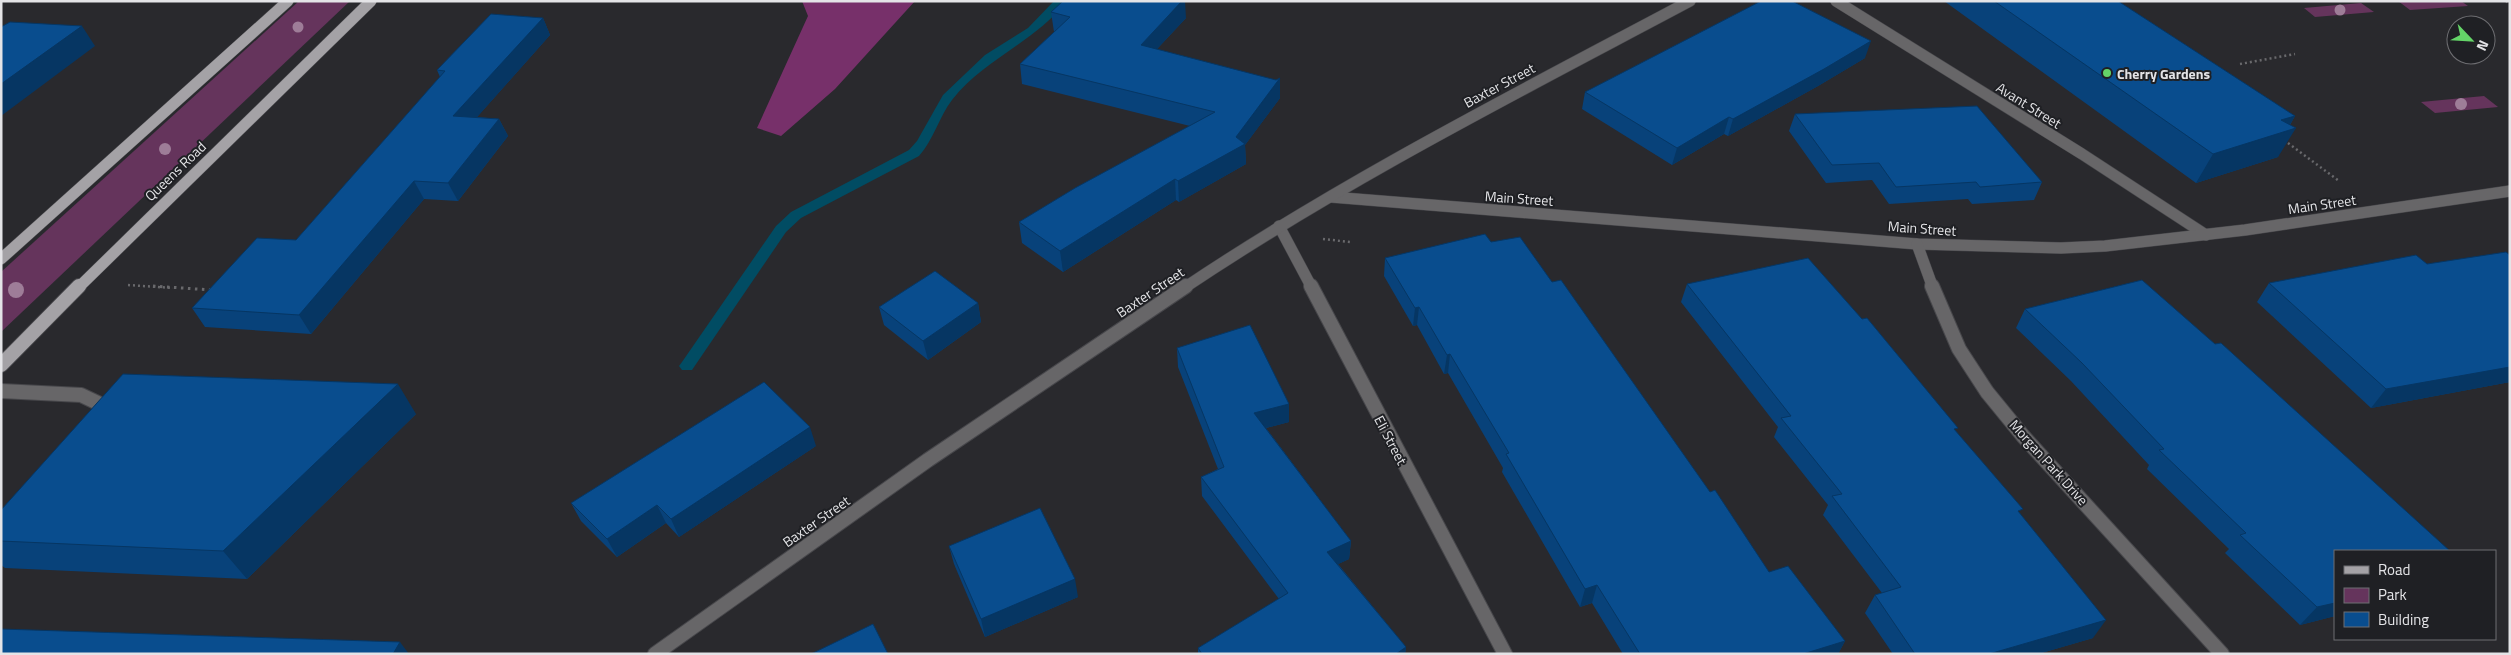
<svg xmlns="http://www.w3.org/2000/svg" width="2511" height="655" font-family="'Titillium Web',sans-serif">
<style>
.green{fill:#65345c}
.forest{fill:#77306a}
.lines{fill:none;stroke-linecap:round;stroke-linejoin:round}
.stream{fill:#014c63;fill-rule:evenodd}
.minor-far1-casing{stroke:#47474b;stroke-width:12}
.minor-casing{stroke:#47474b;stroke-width:16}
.major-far1-casing{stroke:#47474b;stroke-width:12}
.major-casing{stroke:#47474b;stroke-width:16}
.path-far1{stroke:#69696c;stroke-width:2.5;stroke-dasharray:2 3;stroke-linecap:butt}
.path{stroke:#69696c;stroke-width:3;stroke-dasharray:2.5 4.5;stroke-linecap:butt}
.minor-far1{stroke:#676668;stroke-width:11}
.minor{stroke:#676668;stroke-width:14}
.major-far1{stroke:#a4a2a6;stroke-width:11}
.major{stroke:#a4a2a6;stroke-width:14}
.tree{fill:#9e7d98}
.wall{fill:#08427a}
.shaded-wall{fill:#063663}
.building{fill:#094d8e;stroke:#063663}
.poi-dot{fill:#64d468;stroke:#1f2024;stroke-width:2}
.labels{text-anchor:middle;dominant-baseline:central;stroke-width:4;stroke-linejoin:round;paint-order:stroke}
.poi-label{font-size:14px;font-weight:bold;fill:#e4e4e7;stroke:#1f2024;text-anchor:start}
.street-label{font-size:14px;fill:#e4e4e7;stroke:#1f2024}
</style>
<rect width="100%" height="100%" fill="#29292d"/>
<!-- green -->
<g class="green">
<path d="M299 1H350L1 332V272Z"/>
<path d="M2398 1H2461L2468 6 2410 10Z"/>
<path d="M2361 3 2374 12 2315 17 2304 8Z"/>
<path d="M2484 96 2498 107 2435 113 2421 102Z"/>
</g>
<!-- forest -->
<path class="forest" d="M802 1H915L835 89 781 136 757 128 808 16Z"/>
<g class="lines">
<!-- stream -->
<path class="stream" d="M1054 1H1067C1035 42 984 59 952 100 939 117 934 139 919 156L801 218 786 232 692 370H682L679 366 682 362 776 226 791 212 909 150 917 141 943 95 985 55 1028 28Z"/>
<defs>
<g id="minor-far1">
<path d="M1836 1 2082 154 2206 235"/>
<path d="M1331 197 1917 244 2061 248 2105 246 2245 230 2510 191"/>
<path d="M1279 226 1312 288"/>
<path d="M1917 244 1933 288"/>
<path d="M1184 288C1345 180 1519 92 1690 1"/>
</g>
<g id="minor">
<path d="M1311 286 1505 654"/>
<path d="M1932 286 1959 349 1987 392 2023 436 2222 654"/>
<path d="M1 391 81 395 102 405V417"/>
<path d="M655 654 928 460 1186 286"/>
</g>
<g id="major-far1">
<path d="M1 259 288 1"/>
<path d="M78 288 371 1"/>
</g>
<path id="major" d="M1 365 79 286"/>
</defs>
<!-- minor-far1 casing -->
<use href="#minor-far1" class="minor-far1-casing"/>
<!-- minor casing -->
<use href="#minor" class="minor-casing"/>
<!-- major-far1 casing -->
<use href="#major-far1" class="major-far1-casing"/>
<!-- major casing -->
<use href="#major" class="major-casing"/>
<!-- path-far1 -->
<g class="path-far1">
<path d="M2506 1 2510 4"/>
<path d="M2240 64 2295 54"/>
<path d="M2284 140 2339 181"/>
<path d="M1323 239 1350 242"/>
<path d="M128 285 173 288"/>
</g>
<!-- path -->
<path class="path" d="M153 286 211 290"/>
<!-- minor-far1 -->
<use href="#minor-far1" class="minor-far1"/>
<!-- minor -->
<use href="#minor" class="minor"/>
<!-- major-far1 -->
<use href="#major-far1" class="major-far1"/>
<!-- major -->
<use href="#major" class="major"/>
</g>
<!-- trees -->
<g class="tree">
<circle cx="2340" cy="10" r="5.5"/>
<circle cx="298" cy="27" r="5.5"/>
<circle cx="2461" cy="104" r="6"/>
<circle cx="165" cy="149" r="6"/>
<circle cx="16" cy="290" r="8"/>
</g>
<!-- wall -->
<g class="wall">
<path d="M1944 1H2118L2295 116 2290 125 2278 157 2196 183Z"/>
<path d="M1051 12 1186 18 1157 49 1280 98 1245 145 1246 164 1179 202 1176 200 1063 272 1022 243 1019 222 1190 126 1022 84 1020 64 1054 32Z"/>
<path d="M543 18 550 35 477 117 499 119 508 136 458 201 424 199 311 334 205 327 192 308 296 240 440 77 437 70Z"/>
<path d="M1865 58 1818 86 1728 136 1724 134 1672 165 1582 109 1585 92Z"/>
<path d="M1795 114 2042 182 2034 200 1972 204 1968 199 1889 204 1872 180 1826 183 1789 131Z"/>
<path d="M1491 242 1552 282 1710 492 1769 572 1845 641 1838 654H1623L1592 603 1580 607 1502 472 1503 468 1448 373 1444 374 1417 325 1413 326 1384 276 1385 258Z"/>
<path d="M2510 255V382L2371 408 2257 302 2269 283Z"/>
<path d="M2142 280 2335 616 2300 625 2225 553 2229 549 2147 469 2149 465 2071 381 2016 328 2025 309Z"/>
<path d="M1687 284 1956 432 2020 514 2093 638 2038 654H1893L1865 613 1875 595 1882 593 1823 515 1828 505 1774 437 1778 427 1681 302Z"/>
<path d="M978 303 981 322 928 360 884 325 879 307Z"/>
<path d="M1177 348 1289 404V422L1266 428 1351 541 1349 559 1338 564 1406 647 1405 654H1198V648L1279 599 1202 496 1201 477 1218 469 1178 367Z"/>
<path d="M416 414 247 579 5 568 1 565V510Z"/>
<path d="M816 446 679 537 666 523 617 557 581 521 571 503Z"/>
<path d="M949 546 1078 597 985 637 954 564Z"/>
</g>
<!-- shaded-wall -->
<g class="shaded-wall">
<path d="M1182 1H1185L1186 18 1142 65 1141 45Z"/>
<path d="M543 18 550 35 462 134 453 116Z"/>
<path d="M82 26 95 46 1 116V84Z"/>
<path d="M1871 41 1865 58 1818 86 1728 136 1733 119Z"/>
<path d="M1280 78V98L1245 145 1246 164 1179 202 1178 181Z"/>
<path d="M2295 116 2286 131 2296 128 2278 157 2196 183 2213 154 2281 120Z"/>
<path d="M1729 117 1724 134 1672 165 1677 148Z"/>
<path d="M499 119 508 136 458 201 448 183Z"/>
<path d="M1175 179 1176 200 1063 272 1060 251Z"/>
<path d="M414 181 424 199 311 334 299 315Z"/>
<path d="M978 303 981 322 928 360 923 341Z"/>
<path d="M1419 307 1417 325 1413 326 1415 308Z"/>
<path d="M1450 354 1448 373 1444 374 1447 355Z"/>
<path d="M2510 367V382L2371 408 2386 389Z"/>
<path d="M398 384 416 414 247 579 223 551Z"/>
<path d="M1289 404V422L1254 431V413Z"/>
<path d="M810 427 816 446 679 537 671 519Z"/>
<path d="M657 505 666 523 617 557 607 539Z"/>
<path d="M1351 541 1349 559 1326 570 1327 552Z"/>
<path d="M1075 579 1078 597 985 637 981 619Z"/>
<path d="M1597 585 1592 603 1580 607 1585 589Z"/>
<path d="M2335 603V616L2300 625 2317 607Z"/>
<path d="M2106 620 2093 638 2038 654H1989Z"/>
<path d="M1845 641 1838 654H1803Z"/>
<path d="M400 642 409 654H393Z"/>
<path d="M1406 647 1405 654H1396Z"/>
</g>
<!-- building -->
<g class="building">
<path d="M1063 1H1182L1141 45 1276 80 1280 78 1236 137 1245 144 1178 181 1175 179 1060 251 1019 222 1075 188 1215 112 1020 64 1070 17 1051 12Z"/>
<path d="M1761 1H1792L1871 41 1824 69 1733 119 1729 117 1677 148 1585 92Z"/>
<path d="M1994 1H2118L2295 116 2281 120 2296 128 2213 154Z"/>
<path d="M491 14 543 18 453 116 499 119 448 183 414 181 299 315 192 308 257 238 296 240 445 71 437 70Z"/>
<path d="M10 22 82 26 1 84V27Z"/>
<path d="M1977 106 2042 182 1980 187 1976 182 1896 187 1879 163 1832 165 1795 114Z"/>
<path d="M1485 234 1491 242 1520 237 1552 282 1561 280 1710 492 1715 490 1769 572 1788 566 1845 641 1803 654H1640L1597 585 1585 589 1506 454 1509 453 1450 354 1447 355 1419 307 1415 308 1385 258Z"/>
<path d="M2506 252 2510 255V367L2386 389 2269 283 2416 255 2427 264Z"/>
<path d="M1808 258 1862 319 1867 318 1958 428 1954 429 2023 509 2018 511 2106 620 1989 654H1915L1875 595 1901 587 1832 496 1842 494 1781 418 1791 416 1687 284Z"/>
<path d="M935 271 978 303 923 341 879 307Z"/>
<path d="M2142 280 2215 344 2221 343 2450 551H2335V603L2317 607 2240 535 2246 533 2159 450 2164 449 2082 363 2025 309Z"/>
<path d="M1250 325 1289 404 1254 413 1351 541 1327 552 1406 647 1396 654H1202L1198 648 1288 593 1201 477 1224 467 1177 348Z"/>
<path d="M123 374 398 384 223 551 1 541V510Z"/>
<path d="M764 382 810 427 671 519 657 505 607 539 571 503Z"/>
<path d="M1040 508 1075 579 981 619 949 546Z"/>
<path d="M873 624 888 654H811Z"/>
<path d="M1 629 400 642 393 654H1Z"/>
</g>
<!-- markers -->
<circle class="poi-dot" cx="2107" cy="73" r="5"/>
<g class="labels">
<!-- poi labels -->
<g class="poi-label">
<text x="2117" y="73">Cherry Gardens</text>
</g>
<!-- street labels -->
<g class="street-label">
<text transform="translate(1499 85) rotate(-28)">Baxter Street</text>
<text transform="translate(2029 105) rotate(32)">Avant Street</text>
<text transform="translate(175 171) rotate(-44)">Queens Road</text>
<text transform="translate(1519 198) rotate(4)">Main Street</text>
<text transform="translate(2322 204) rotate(-8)">Main Street</text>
<text transform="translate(1922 228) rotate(4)">Main Street</text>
<text transform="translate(1150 292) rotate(-34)">Baxter Street</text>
<text transform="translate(1391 440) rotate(62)">Eli Street</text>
<text transform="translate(2049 462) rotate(48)">Morgan Park Drive</text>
<text transform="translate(816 521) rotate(-35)">Baxter Street</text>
</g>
</g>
<!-- border -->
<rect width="2511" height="655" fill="none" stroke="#e4e4e7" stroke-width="5"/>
<!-- legend -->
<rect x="2334" y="550" width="162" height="90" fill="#1f2024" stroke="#6e6e72"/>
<rect x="2344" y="566" width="25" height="8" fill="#a4a2a6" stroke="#6e6e72"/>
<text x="2378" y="575" font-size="15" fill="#e4e4e7">Road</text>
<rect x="2344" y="588" width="25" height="15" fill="#65345c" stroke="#6e6e72"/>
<text x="2378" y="600" font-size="15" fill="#e4e4e7">Park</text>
<rect x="2344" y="612" width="25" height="15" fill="#094d8e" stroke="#6e6e72"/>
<text x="2378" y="625" font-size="15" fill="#e4e4e7">Building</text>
<!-- north arrow -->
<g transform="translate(2471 40) rotate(115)"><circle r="24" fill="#1f2024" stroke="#6e6e72"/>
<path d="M0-4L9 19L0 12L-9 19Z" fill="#64d468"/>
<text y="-8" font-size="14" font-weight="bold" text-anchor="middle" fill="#e4e4e7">N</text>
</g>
</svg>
